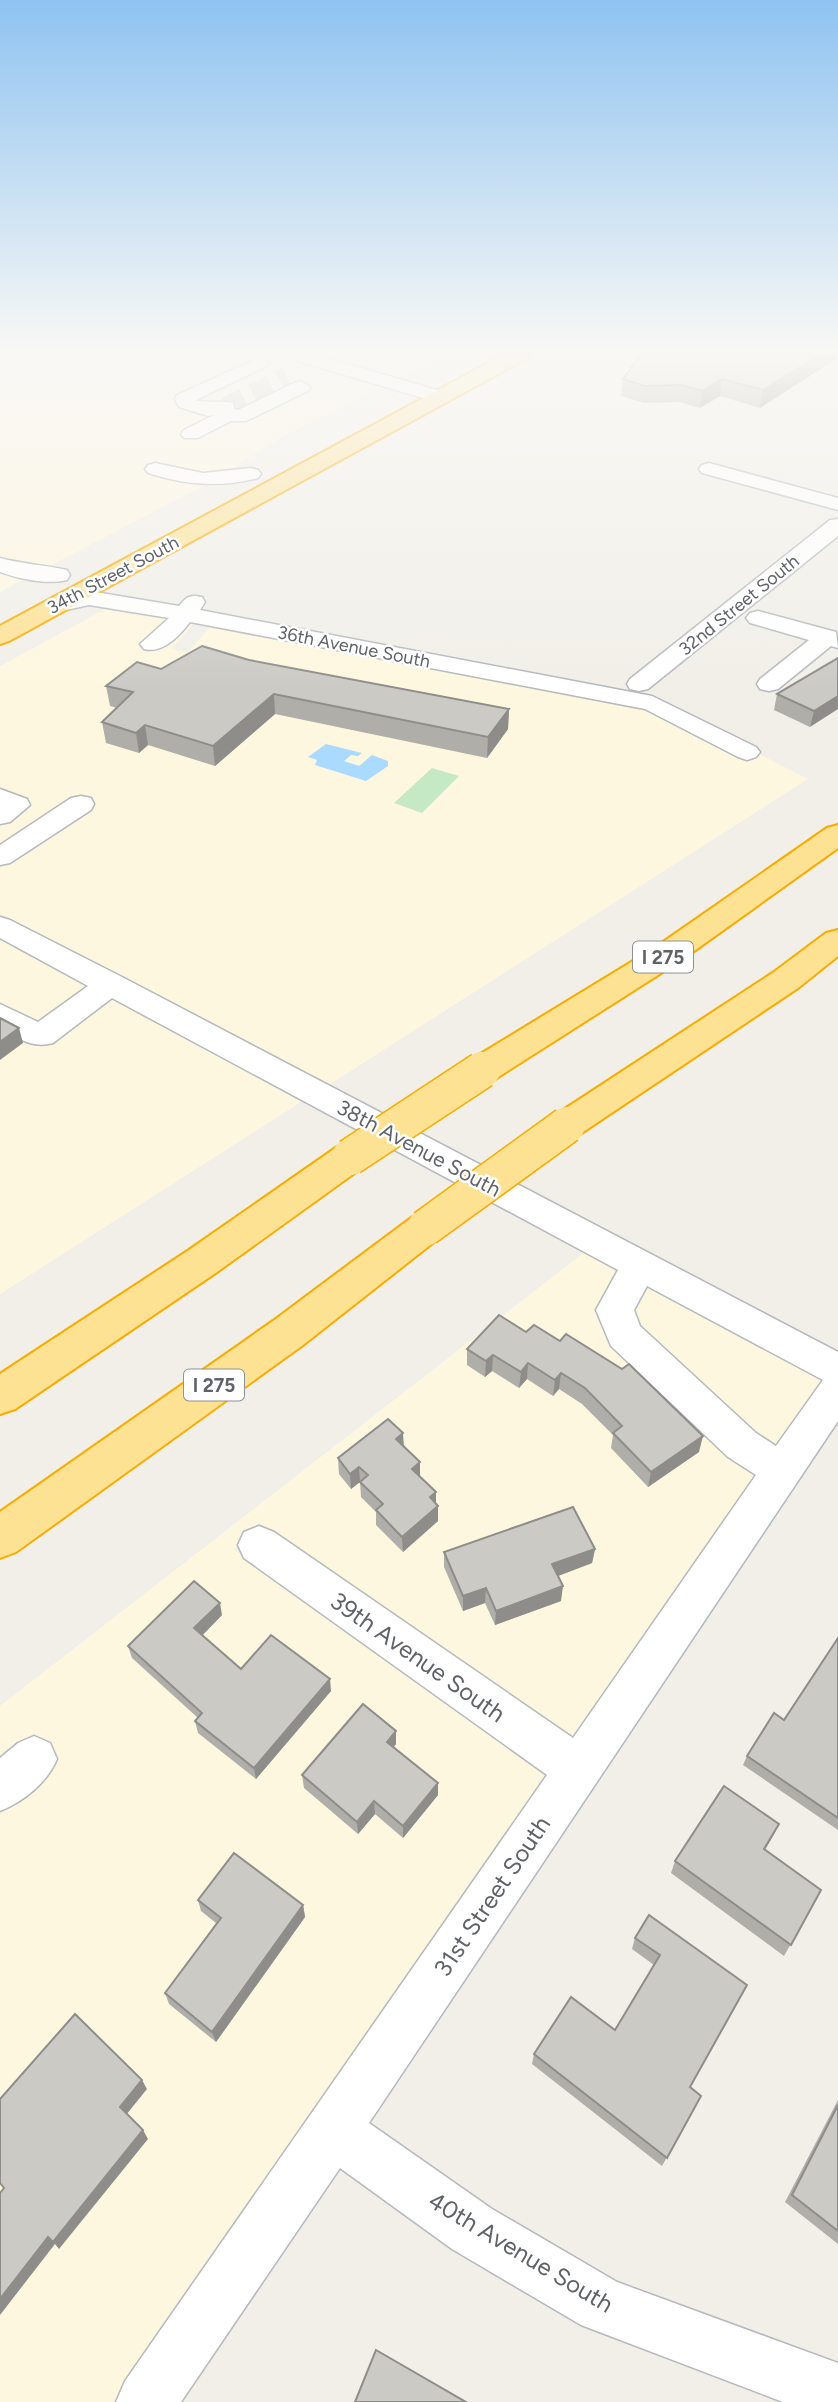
<svg xmlns="http://www.w3.org/2000/svg" width="838" height="2402" font-family="Figtree,sans-serif">
<style>
.commercial{fill:#fef7e0}
.green{fill:#c5e8c5}
.water{fill:#aadaff}
.lines{fill:none;stroke-linecap:round;stroke-linejoin:round}
.minor-tunnel{stroke:#ccccc8;stroke-width:20;stroke-dasharray:20 10;stroke-linecap:butt}
.minor-casing{stroke:#b5b8bc;stroke-width:3}
.highway-casing{stroke:#f9ab00;stroke-width:4}
.minor{fill:#fff;fill-rule:evenodd}
.highway{fill:#fde293;fill-rule:evenodd}
.highway-bridge-casing{stroke:#f9ab00;stroke-width:39;stroke-linecap:butt}
.highway-bridge{stroke:#fde293;stroke-width:36}
.wall{fill:#afaea9}
.shaded-wall{fill:#8f8d8a}
.building{fill:#cccac5;stroke:#8f8d8a;stroke-width:2}
.labels{text-anchor:middle;dominant-baseline:central;stroke-width:5;stroke-linejoin:round;paint-order:stroke}
.far-street-label{font-size:18px;fill:#5f6368;stroke:#fff}
.shield{fill:#fff;stroke:#8f9295;stroke-width:2}
.shield-label{font-size:19px;font-weight:bold;fill:#5f6368}
.street-label{font-size:21px;fill:#5f6368;stroke:#fff}
.near-street-label{font-size:24px;fill:#5f6368;stroke:#fff}
</style>
<rect width="100%" height="100%" fill="#f1efe8"/>
<!-- commercial -->
<g class="commercial">
<path d="M0 353H450L280 438 214 480 0 592Z"/>
<path d="M111 606 172 618 139 646 154 651 189 621 193 622 191 627 171 649 188 652 211 626 644 707 748 761 759 754 808 779 327 1086 0 914V666Z"/>
<path d="M0 938 304 1100 0 1294Z"/>
<path d="M586 1251 825 1379 573 1741 259 1523 234 1549 550 1774 317 2117 116 2402H0V1706Z"/>
</g>
<!-- green -->
<path class="green" d="M432 768 459 776 422 813 394 803Z"/>
<!-- water -->
<path class="water" d="M326 744 362 753 358 756 351 755 344 761 359 766 372 755 388 761V766L366 781 315 765 317 760 308 757Z"/>
<g class="lines">
<!-- minor-tunnel -->
<path class="minor-tunnel" d="M226 407 287 377"/>
<defs>
<g id="minor">
<path d="M281 353H310L447 393 449 397 440 403 433 401 284 357Z"/>
<path d="M261 357 270 362 267 366 196 400C209 404 220 400 233 403L234 409 238 410 294 383 301 381 310 387 308 391 246 421H231L198 438H184L181 434 184 430 214 415 208 416 179 407 175 399 177 395Z"/>
<path d="M155 463 203 473 251 468 258 470 261 474 258 478C220 488 185 485 148 473L145 469 148 465Z"/>
<path d="M709 463 838 498V510L702 473 699 469 702 465Z"/>
<path d="M838 519V536L648 689 639 691 630 689 627 684 630 679 830 520Z"/>
<path d="M0 558C22 564 45 565 67 570L70 575 67 580C47 585 19 579 0 572Z"/>
<path d="M89 591 179 606C186 597 190 594 202 597L205 602 200 610 652 696 756 747 760 752 756 757 747 760 738 757 645 709 190 622C179 636 163 654 144 649L140 644 169 618 89 605 57 612 49 610 46 605 49 600Z"/>
<path d="M758 611 836 632 838 648 831 646 778 689 769 691 760 689 757 684 760 679 809 640 750 623 746 618 750 613Z"/>
<path d="M0 789 27 799 30 805 10 822 0 824Z"/>
<path d="M81 796 91 798 94 804 91 810 10 863 0 865V845L71 798Z"/>
<path d="M0 917 10 920 122 977 838 1352V1421L369 2123 492 2209 617 2282 838 2363V2402H783L581 2325 452 2249 340 2168 181 2402H116L125 2381 547 1775 244 1558 238 1545 244 1532 259 1526 274 1532 573 1738 756 1475 728 1457 611 1346 596 1310 618 1270 112 998 53 1043C32 1049 18 1038 0 1028V1004L38 1022 88 986 0 938ZM647 1286 823 1380 776 1446 756 1433 640 1326 634 1310Z"/>
<path d="M34 1736 50 1743 57 1759C47 1783 24 1801 0 1811V1758L18 1743Z"/>
</g>
<g id="highway">
<path d="M507 353H532L529 357 9 641 0 644V626Z"/>
<path d="M838 825V848L680 961 495 1079 482 1082 469 1079 464 1070 469 1061 656 947 827 828Z"/>
<path d="M838 930V956L798 988 580 1134 567 1138 554 1134 549 1125 554 1116 774 972 826 933Z"/>
<path d="M350 1143 363 1147 369 1157 363 1167 217 1272 15 1409 0 1414V1374L189 1250 337 1147Z"/>
<path d="M425 1213 439 1218 445 1228 439 1238 303 1345 16 1552 0 1558V1512L273 1321 411 1218Z"/>
</g>
</defs>
<!-- minor casing -->
<use href="#minor" class="minor-casing"/>
<!-- highway casing -->
<use href="#highway" class="highway-casing"/>
<!-- minor -->
<use href="#minor" class="minor"/>
<!-- highway -->
<use href="#highway" class="highway"/>
<defs>
<g id="highway-bridge">
<path d="M350 1157 482 1070"/>
<path d="M425 1228 567 1125"/>
</g>
</defs>
<!-- highway-bridge casing -->
<use href="#highway-bridge" class="highway-bridge-casing"/>
<!-- highway-bridge -->
<use href="#highway-bridge" class="highway-bridge"/>
</g>
<!-- wall -->
<g class="wall">
<path d="M838 353 760 408 720 396 700 408 679 402 644 403 621 396 623 379Z"/>
<path d="M838 658 810 727 774 710 777 694Z"/>
<path d="M249 660 509 709 508 729 487 758 275 714 215 766 148 745 139 753 106 743 102 722 117 708 110 706 106 686 161 669Z"/>
<path d="M499 1315 699 1452 648 1487 611 1448 613 1435 582 1404 559 1389 553 1396 527 1379 519 1388 492 1371 485 1377 467 1365V1349Z"/>
<path d="M404 1446 420 1476 438 1506V1521L403 1552 376 1525V1512L361 1497 360 1482 351 1489 339 1474 338 1458Z"/>
<path d="M595 1549 592 1563 558 1576 561 1601 495 1625 485 1603 463 1611 444 1567V1552Z"/>
<path d="M222 1615 202 1635 241 1669 331 1691 256 1779 198 1733 195 1721 198 1718 132 1658 128 1646Z"/>
<path d="M838 1638V1830L743 1765 747 1756 784 1720Z"/>
<path d="M396 1744 394 1747 438 1795 403 1838 375 1814 358 1834 304 1788 302 1775Z"/>
<path d="M779 1824 765 1850 821 1890 784 1956 671 1873 675 1861Z"/>
<path d="M198 1900 303 1905 305 1917 216 2042 169 2004 165 1993 216 1923 201 1911Z"/>
<path d="M635 1938 747 1985 690 2087 701 2096 662 2166 532 2064 534 2054 615 2030 654 1965 632 1949Z"/>
<path d="M838 2100V2244L785 2202Z"/>
</g>
<!-- shaded-wall -->
<g class="shaded-wall">
<path d="M822 353H838V358L760 408 763 390Z"/>
<path d="M722 379 720 396 700 408 702 391Z"/>
<path d="M274 694 275 714 215 766 213 746Z"/>
<path d="M838 696V709L810 727 814 711Z"/>
<path d="M509 709 508 729 487 758 488 737Z"/>
<path d="M145 725 148 745 139 753 136 733Z"/>
<path d="M19 1028 23 1043 0 1060V1042Z"/>
<path d="M493 1355 492 1371 485 1377 486 1361Z"/>
<path d="M528 1363 527 1379 519 1388 521 1372Z"/>
<path d="M561 1373 559 1389 553 1396 555 1380Z"/>
<path d="M403 1433 404 1449 396 1439Z"/>
<path d="M703 1436 699 1452 648 1487 651 1472Z"/>
<path d="M420 1462V1477L412 1469Z"/>
<path d="M359 1467 360 1482 351 1489 350 1474Z"/>
<path d="M436 1492V1507L430 1497Z"/>
<path d="M438 1506V1521L403 1552 402 1537Z"/>
<path d="M595 1549 592 1563 550 1579 552 1564Z"/>
<path d="M563 1586 561 1601 495 1625 496 1611Z"/>
<path d="M486 1588 485 1603 463 1611V1596Z"/>
<path d="M220 1603 222 1615 197 1641 194 1628Z"/>
<path d="M330 1679 331 1691 256 1779 254 1768Z"/>
<path d="M396 1731V1744L387 1755V1742Z"/>
<path d="M438 1783V1795L403 1838V1826Z"/>
<path d="M374 1801 375 1814 358 1834 357 1822Z"/>
<path d="M779 1824 773 1836 758 1861 764 1849Z"/>
<path d="M303 1905 305 1917 216 2042 212 2032Z"/>
<path d="M142 2080 147 2089 126 2115 120 2107Z"/>
<path d="M143 2130 148 2139 59 2249 55 2244 0 2315V2299L48 2237Z"/>
</g>
<!-- building -->
<g class="building">
<path d="M642 353H822L763 390 722 379 702 391 681 385 645 386 623 379Z"/>
<path d="M202 646 249 660 509 709 488 737 274 694 213 746 145 725 136 733 102 722 133 692 106 686 137 662 161 669Z"/>
<path d="M838 658V696L814 711 777 694Z"/>
<path d="M0 1018 19 1028 0 1042Z"/>
<path d="M499 1315 526 1332 534 1325 560 1341 566 1334 622 1369 629 1364 703 1436 651 1472 613 1433 622 1426 585 1388 561 1373 555 1380 528 1363 521 1372 493 1355 486 1361 467 1349Z"/>
<path d="M388 1419 403 1433 396 1439 420 1462 412 1469 436 1492 430 1497 438 1506 402 1537 376 1510 383 1504 360 1482 368 1475 359 1467 350 1474 338 1458Z"/>
<path d="M573 1507 595 1549 552 1564 563 1586 496 1611 486 1588 463 1596 444 1552Z"/>
<path d="M194 1581 220 1603 194 1628 241 1669 271 1635 330 1679 254 1768 195 1721 202 1713 128 1646Z"/>
<path d="M838 1638V1818L747 1756 774 1713 784 1720Z"/>
<path d="M363 1704 396 1731 387 1742 438 1783 403 1826 374 1801 357 1822 302 1775Z"/>
<path d="M724 1786 779 1824 764 1849 821 1890 791 1945 675 1861Z"/>
<path d="M234 1853 303 1905 212 2032 165 1993 221 1918 198 1900Z"/>
<path d="M649 1915 747 1985 690 2087 701 2096 667 2158 534 2054 571 1997 615 2030 660 1955 635 1938Z"/>
<path d="M75 2014 142 2080 120 2107 143 2130 53 2242 48 2237 0 2299V2193L4 2188 0 2183V2099Z"/>
<path d="M838 2105V2231L792 2195Z"/>
<path d="M376 2350 466 2402H355Z"/>
</g>
<!-- sky -->
<linearGradient id="sky" x2="0" y2="1"><stop stop-color="#8fc3f1"/><stop offset="0.51" stop-color="#f9f8f5"/><stop offset="1" stop-color="#f9f8f5" stop-opacity="0"/></linearGradient>
<rect width="838" height="689" fill="url(#sky)"/>
<g class="labels">
<!-- far-street labels -->
<g class="far-street-label">
<text transform="translate(113 575) rotate(-28)">34th Street South</text>
<text transform="translate(739 605) rotate(-39)">32nd Street South</text>
<text transform="translate(354 647) rotate(11)">36th Avenue South</text>
</g>
<!-- shield labels -->
<g class="shield">
<rect x="633" y="941.5" width="60" height="31" rx="5"/>
<rect x="184" y="1369.5" width="60" height="31" rx="5"/>
</g>
<g class="shield-label">
<text x="663" y="957">I 275</text>
<text x="214" y="1385">I 275</text>
</g>
<!-- street labels -->
<g class="street-label">
<text transform="translate(419 1148) rotate(28)">38th Avenue South</text>
</g>
<!-- near-street labels -->
<g class="near-street-label">
<text transform="translate(418 1657) rotate(35)">39th Avenue South</text>
<text transform="translate(492 1896) rotate(-56)">31st Street South</text>
<text transform="translate(521 2252) rotate(31)">40th Avenue South</text>
</g>
</g>
</svg>
